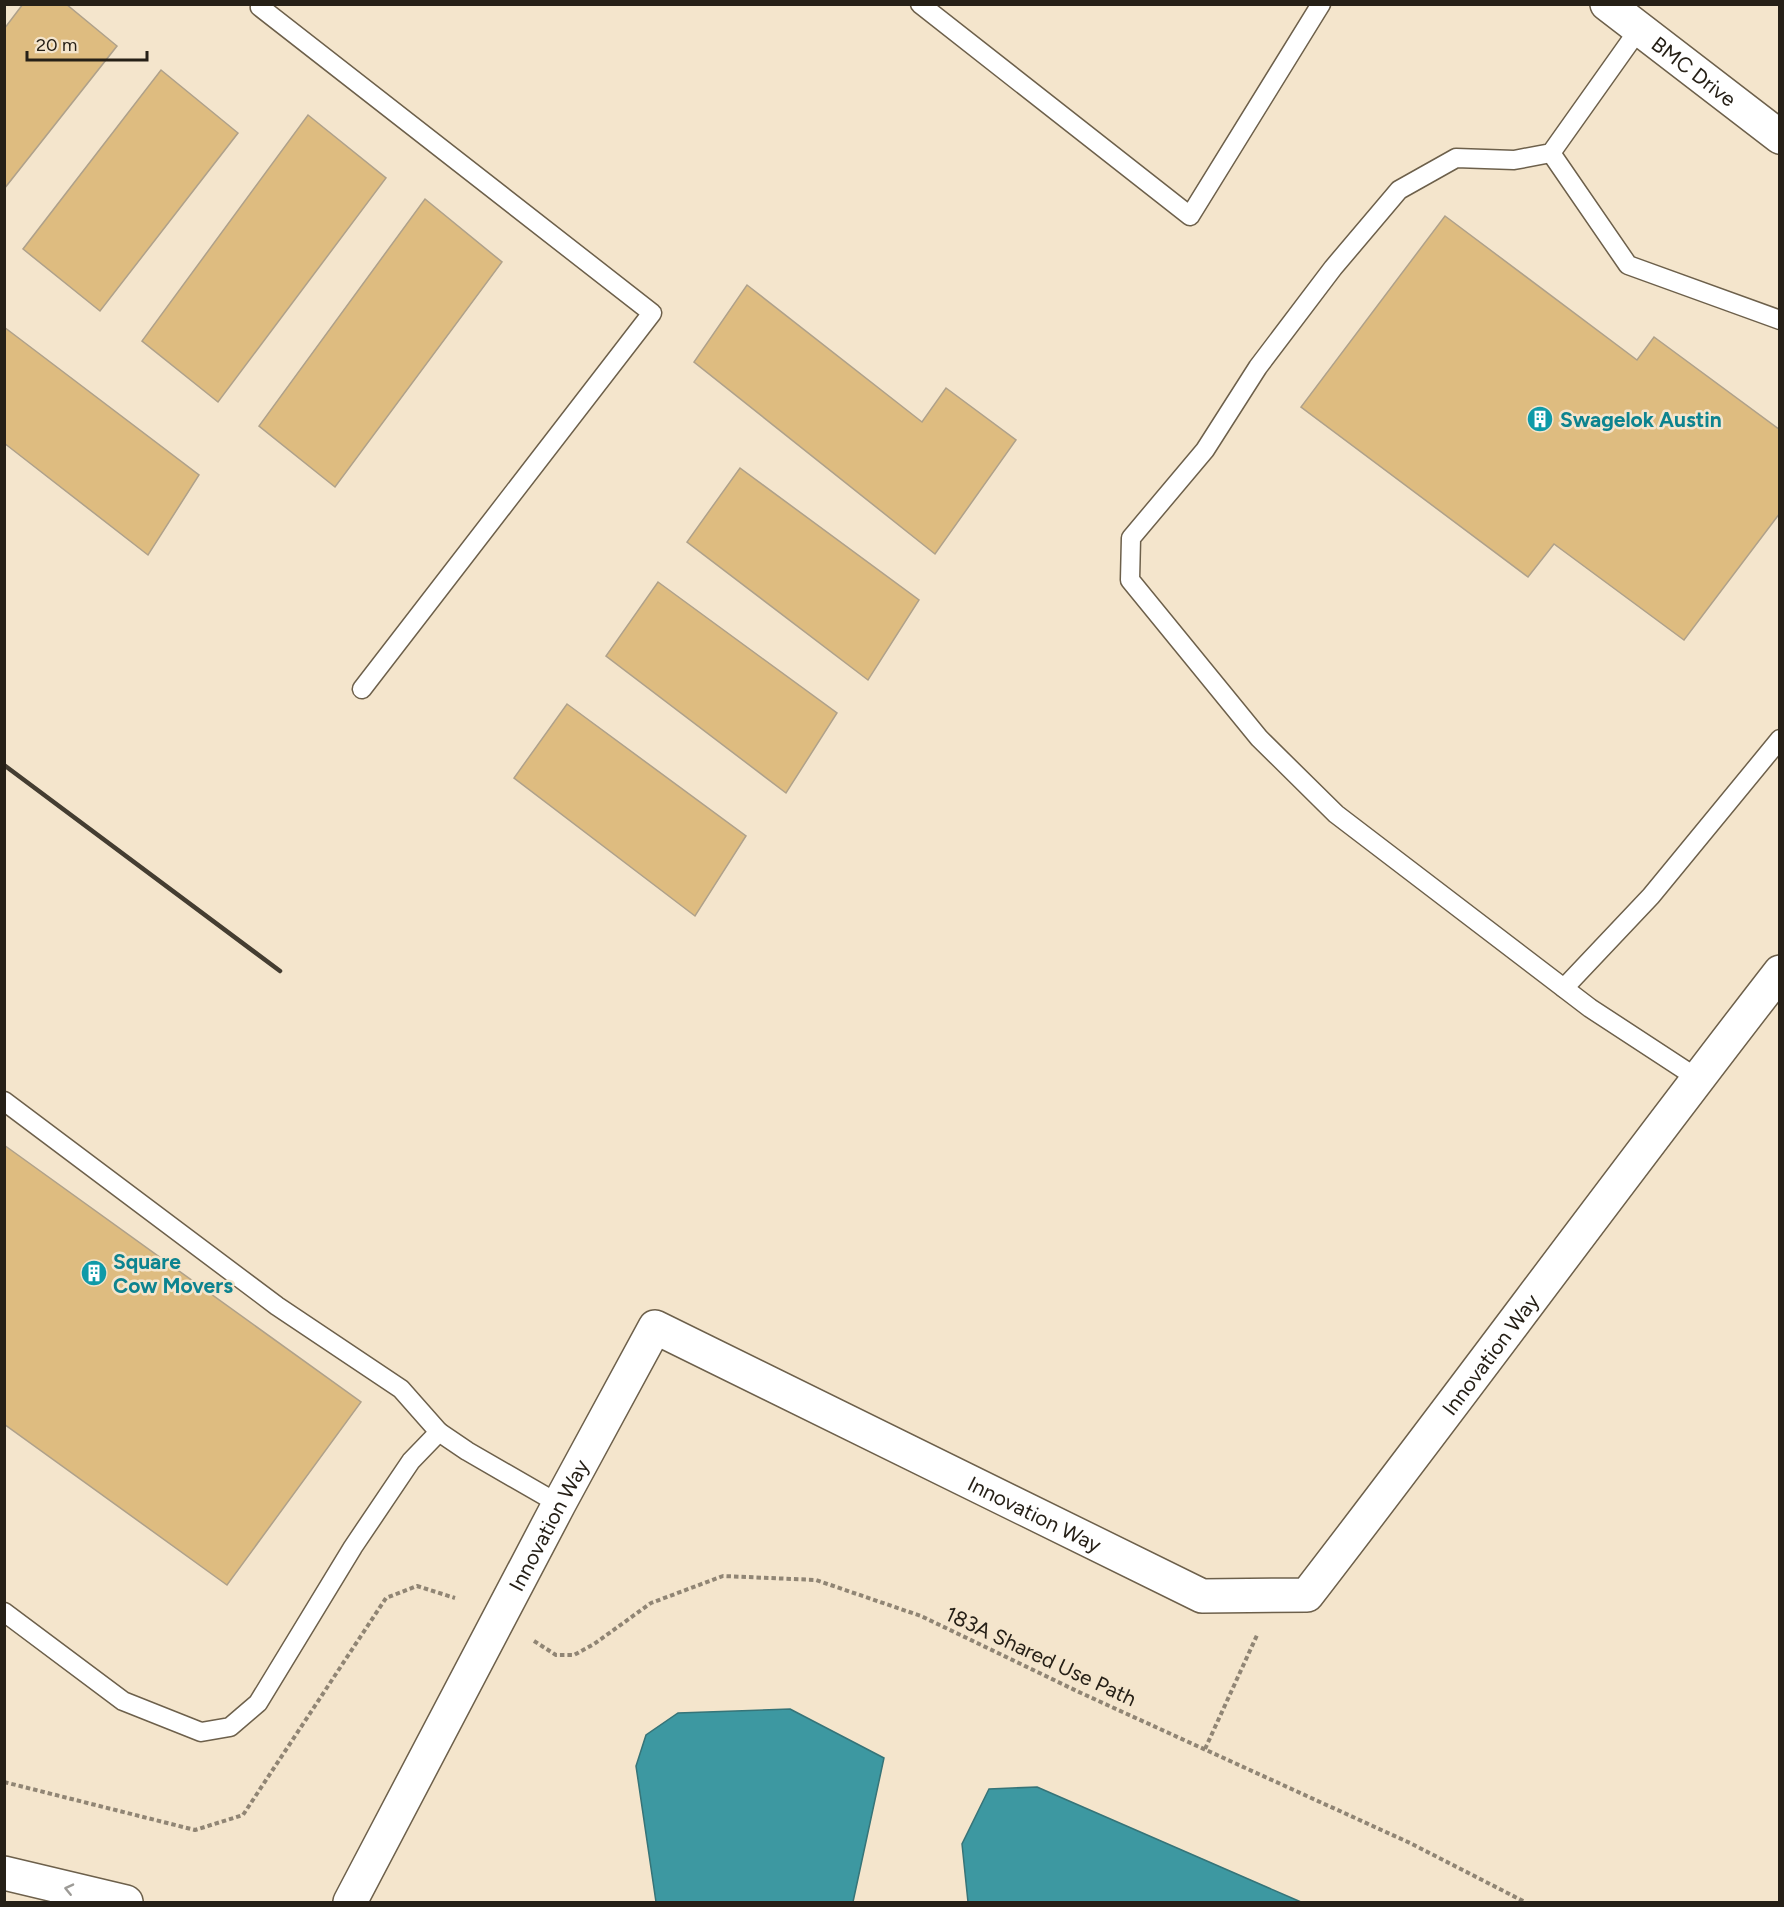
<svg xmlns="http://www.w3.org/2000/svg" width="1784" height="1907" font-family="Figtree,sans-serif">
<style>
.water{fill:#3d98a1;stroke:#367478;stroke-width:1.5}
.building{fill:#debc80;stroke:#afa18a;stroke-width:1.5}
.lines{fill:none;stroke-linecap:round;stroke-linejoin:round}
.service-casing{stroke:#6d604b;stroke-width:21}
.minor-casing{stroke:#6d604b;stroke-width:36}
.secondary-casing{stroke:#6d604b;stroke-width:36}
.path{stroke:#908574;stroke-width:4;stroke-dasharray:4.5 3;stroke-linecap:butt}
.service{stroke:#fff;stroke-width:18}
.minor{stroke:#fff;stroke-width:33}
.secondary{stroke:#fff;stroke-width:33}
.rail{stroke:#443d31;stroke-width:4.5}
.oneway{stroke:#9d9b97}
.labels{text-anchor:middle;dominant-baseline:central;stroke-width:5;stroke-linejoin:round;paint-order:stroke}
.street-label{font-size:21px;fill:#262017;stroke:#f4e5cc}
.culture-label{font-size:21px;font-weight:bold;fill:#0d838f;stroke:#f4e5cc;text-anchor:start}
</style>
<rect width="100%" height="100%" fill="#f4e5cc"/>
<!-- water -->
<g class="water">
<path d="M790 1709 884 1758 853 1902H656L636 1766 646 1735 678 1713Z"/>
<path d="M1037 1787 1301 1902H968L962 1844 989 1789Z"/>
</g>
<!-- building -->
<g class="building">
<path d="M23 4H66L117 46 4 189V29Z"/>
<path d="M161 70 238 133 100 311 23 249Z"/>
<path d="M308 115 386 178 218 402 142 341Z"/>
<path d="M425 199 502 262 335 487 259 426Z"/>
<path d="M1445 216 1637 360 1654 337 1780 430V513L1684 640 1554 544 1528 577 1301 407Z"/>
<path d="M747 285 922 422 946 388 1016 440 935 554 694 362Z"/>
<path d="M4 327 199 475 148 555 4 443Z"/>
<path d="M740 468 919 600 868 680 687 542Z"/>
<path d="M658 582 837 713 786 793 606 656Z"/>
<path d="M567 704 746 836 695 916 514 778Z"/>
<path d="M4 1145 361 1402 227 1585 4 1424Z"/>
</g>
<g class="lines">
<defs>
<g id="service">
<path d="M261 4 260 7 652 313 362 689"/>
<path d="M920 4 1190 216 1321 4"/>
<path d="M1639 29 1551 153 1514 160 1456 158 1399 190 1333 268 1258 367 1205 450 1131 538 1130 580 1259 738 1336 814 1590 1008 1697 1078"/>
<path d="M1551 153 1628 265 1780 320"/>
<path d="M1564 988 1651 896 1780 739"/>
<path d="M4 1101 277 1306 401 1389 439 1432"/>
<path d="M4 1612 123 1701 201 1732 230 1727 258 1703 353 1547 411 1461 439 1432 467 1451 559 1504"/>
</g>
<g id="minor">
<path id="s1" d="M1607 4 1780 137"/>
<path id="s2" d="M350 1902 559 1504 655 1327 1202 1596 1307 1595C1466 1389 1620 1178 1780 972"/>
</g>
<path id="secondary" d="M4 1873 126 1902"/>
</defs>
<!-- service casing -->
<use href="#service" class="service-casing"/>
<!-- minor casing -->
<use href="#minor" class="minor-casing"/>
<!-- secondary casing -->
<use href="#secondary" class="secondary-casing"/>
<!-- path -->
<g class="path">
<path d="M534 1641 556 1655H574L594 1644 651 1603 723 1576 816 1580 921 1616 1081 1693 1410 1843 1525 1902"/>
<path d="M1205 1749 1258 1633"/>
<path d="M4 1782 195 1830 243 1815 386 1598 417 1586 455 1598"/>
</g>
<!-- service -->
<use href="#service" class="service"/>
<!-- minor -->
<use href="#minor" class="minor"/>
<!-- secondary -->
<use href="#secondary" class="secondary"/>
<!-- rail -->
<path class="rail" d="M4 765 280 971"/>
</g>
<!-- one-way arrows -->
<defs><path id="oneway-chevron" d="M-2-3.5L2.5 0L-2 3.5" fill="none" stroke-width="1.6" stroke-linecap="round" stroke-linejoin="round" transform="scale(1.5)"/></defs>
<use class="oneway" href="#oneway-chevron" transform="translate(69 1889) rotate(-167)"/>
<!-- icons -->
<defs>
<symbol id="building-disc" viewBox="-11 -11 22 22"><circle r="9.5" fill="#0f9aa8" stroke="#f4e5cc"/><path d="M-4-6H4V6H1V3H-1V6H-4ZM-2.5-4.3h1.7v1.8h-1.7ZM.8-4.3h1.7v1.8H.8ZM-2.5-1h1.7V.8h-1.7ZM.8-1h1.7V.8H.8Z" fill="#fff"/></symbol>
</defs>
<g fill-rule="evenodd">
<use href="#building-disc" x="1525" y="404" width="30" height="30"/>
<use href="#building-disc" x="79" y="1258" width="30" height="30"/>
</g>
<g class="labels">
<!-- street labels -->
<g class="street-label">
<text stroke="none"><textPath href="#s1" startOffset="110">BMC Drive</textPath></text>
<text stroke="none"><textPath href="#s2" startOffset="1668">Innovation Way</textPath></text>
<text stroke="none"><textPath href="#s2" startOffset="1074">Innovation Way</textPath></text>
<text stroke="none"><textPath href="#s2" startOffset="426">Innovation Way</textPath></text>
<text transform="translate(1041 1656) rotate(25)">183A Shared Use Path</text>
</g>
<!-- culture labels -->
<g class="culture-label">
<text x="1560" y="419">Swagelok Austin</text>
<text x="113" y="1261">Square<tspan x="113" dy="24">Cow Movers</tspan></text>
</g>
</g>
<!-- border -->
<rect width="1784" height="1907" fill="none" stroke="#262017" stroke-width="12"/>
<!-- scale -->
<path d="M27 51v9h120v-9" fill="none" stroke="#262017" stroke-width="3"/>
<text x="36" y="51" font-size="18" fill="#262017" stroke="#f4e5cc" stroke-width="4.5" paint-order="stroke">20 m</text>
</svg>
